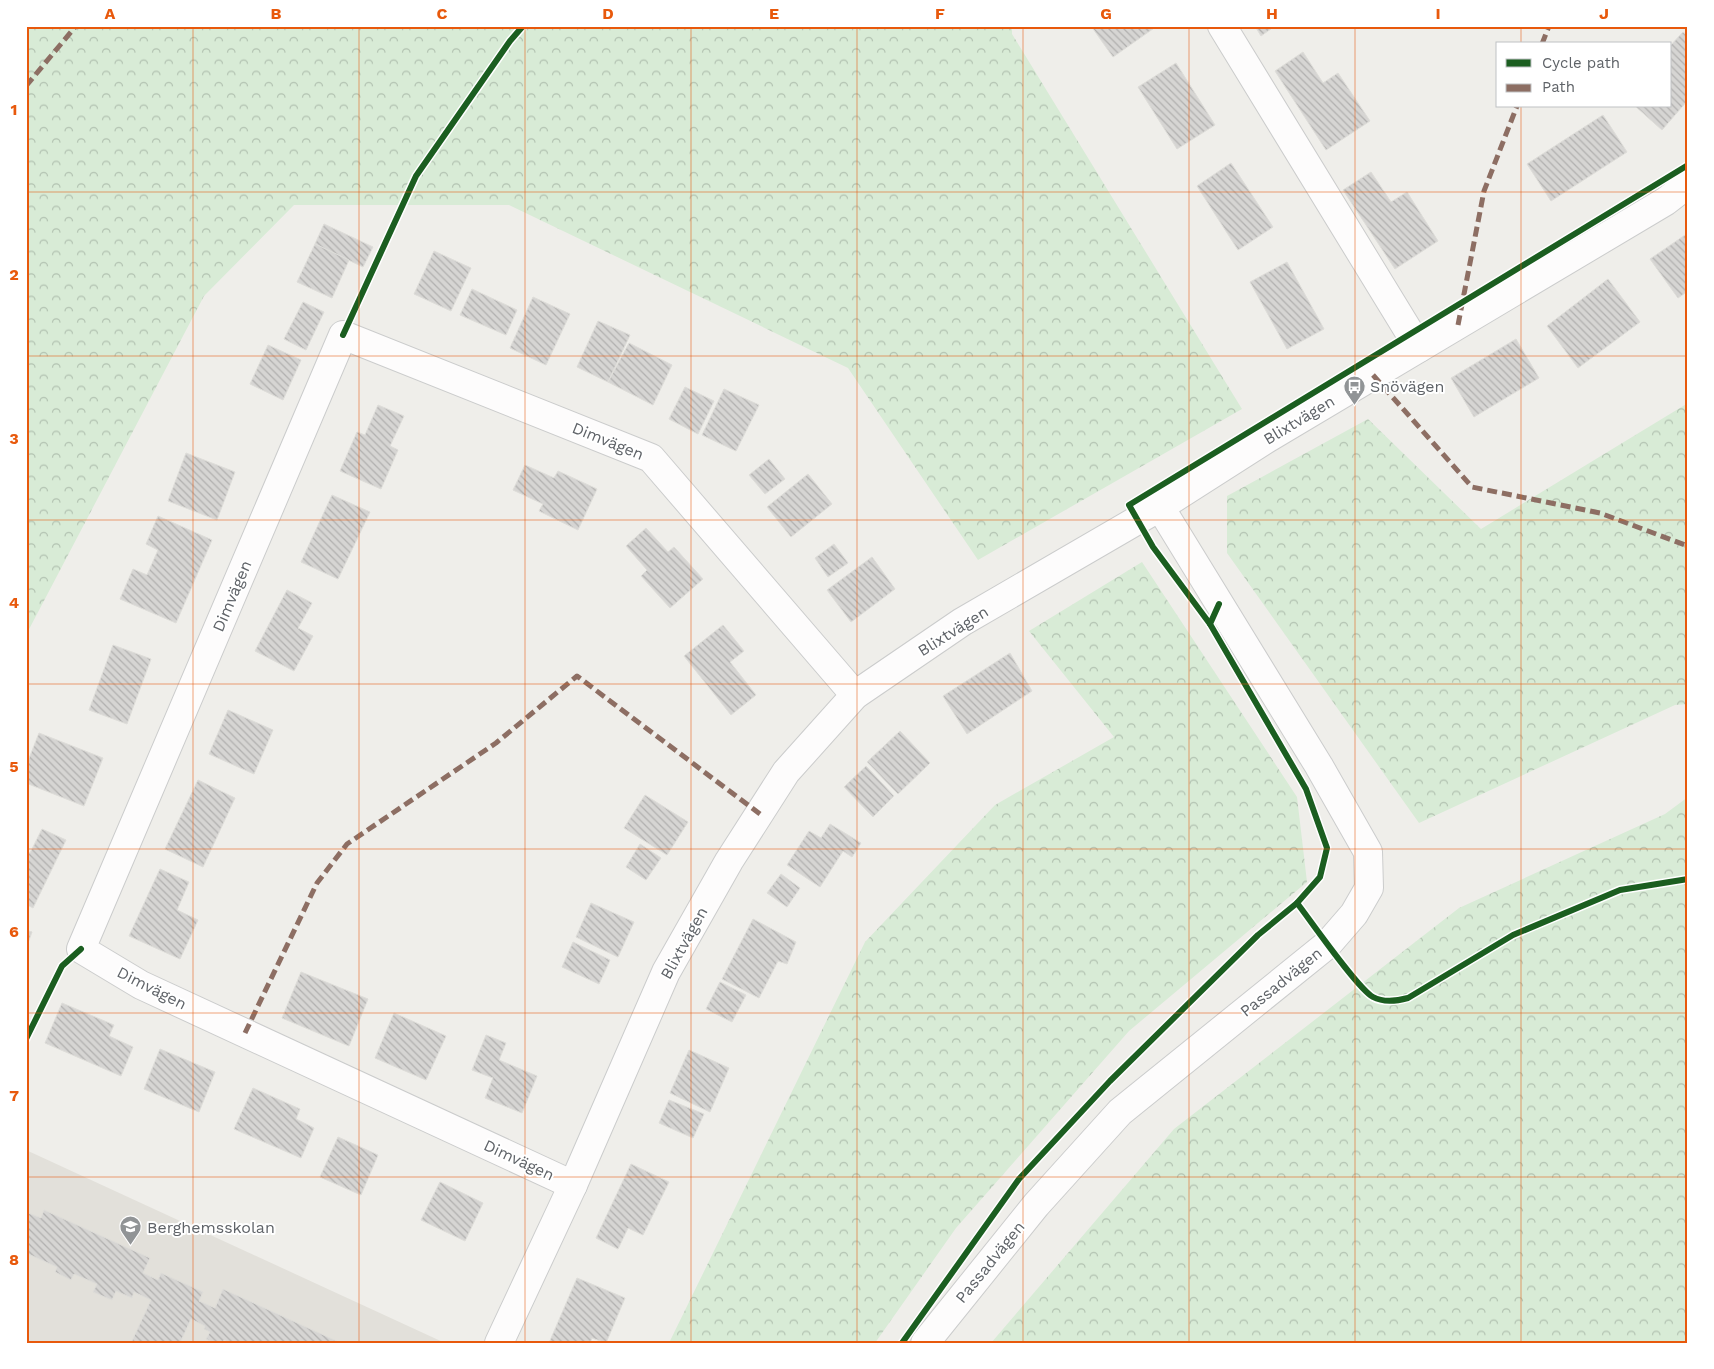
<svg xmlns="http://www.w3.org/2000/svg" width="1714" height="1369" font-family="'Work Sans',sans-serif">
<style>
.education{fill:#e2e0da}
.forest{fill:url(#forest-crowns)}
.building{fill:url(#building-back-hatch);stroke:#deddd9}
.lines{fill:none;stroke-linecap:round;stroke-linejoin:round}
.minor-casing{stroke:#cbcccc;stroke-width:30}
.tertiary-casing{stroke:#cbcccc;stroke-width:30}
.minor{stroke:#fdfcfc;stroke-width:28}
.tertiary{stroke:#fdfcfc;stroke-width:28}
.quiet{stroke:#8d6e63;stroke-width:5;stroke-dasharray:10 5;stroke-linecap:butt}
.cycleway-casing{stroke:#fff;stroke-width:9}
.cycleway{stroke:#1b5e20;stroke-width:6}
.grid{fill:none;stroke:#e8590c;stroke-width:1;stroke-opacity:0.55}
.labels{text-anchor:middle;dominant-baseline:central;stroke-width:4;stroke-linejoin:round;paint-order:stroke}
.poi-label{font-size:16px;fill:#5f6368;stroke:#fff;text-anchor:start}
.street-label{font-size:16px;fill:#5f6368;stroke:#fff}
.neatline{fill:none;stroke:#e8590c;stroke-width:2}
.grid-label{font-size:16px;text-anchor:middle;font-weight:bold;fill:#e8590c}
</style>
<defs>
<pattern id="forest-crowns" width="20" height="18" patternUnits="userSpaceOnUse" patternTransform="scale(1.25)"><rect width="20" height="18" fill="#d8ebd6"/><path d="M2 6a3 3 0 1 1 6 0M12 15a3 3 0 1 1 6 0" fill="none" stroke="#b2c2b1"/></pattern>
<pattern id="building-back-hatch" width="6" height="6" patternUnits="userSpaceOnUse" patternTransform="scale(1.25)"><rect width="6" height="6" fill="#d6d5d3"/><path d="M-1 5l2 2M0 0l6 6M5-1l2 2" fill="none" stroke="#b1b0af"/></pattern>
</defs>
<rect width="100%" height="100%" fill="#efeeea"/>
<!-- education -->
<path class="education" d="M26 1150 445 1343H26Z"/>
<!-- forest -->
<g class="forest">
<path d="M26 26H1012V34L1242 409 978 560 848 368 509 205H294L204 296 26 635Z"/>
<path d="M1688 403V704L1675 705 1419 823 1227 553V496L1368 419 1481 529Z"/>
<path d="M1142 562 1297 797 1307 882 1129 1031 956 1228 875 1343H669L865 942 995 805 1114 737 1029 631Z"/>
<path d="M1688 797V1343H991L1174 1129 1459 908 1665 814Z"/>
</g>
<!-- building -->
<g class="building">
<path d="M1091 26H1157L1113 57Z"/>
<path d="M1255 26H1275L1261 36Z"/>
<path d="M1683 32 1688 36V100L1662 130 1635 106H1670V46Z"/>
<path d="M1303 52 1323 83 1338 73 1370 121 1326 150 1275 71Z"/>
<path d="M1176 63 1215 125 1177 149 1138 87Z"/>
<path d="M1603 115 1627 152 1551 201 1527 164Z"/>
<path d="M1231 163 1273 227 1238 250 1197 186Z"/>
<path d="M1371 172 1391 202 1407 192 1438 241 1395 269 1343 190Z"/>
<path d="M324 224 373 247 363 267 315 244Z"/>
<path d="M1688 233V291L1678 298 1650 259Z"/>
<path d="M315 244 349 260 332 298 297 282Z"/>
<path d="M434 251 471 268 451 311 414 294Z"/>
<path d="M1287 262 1324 329 1287 349 1250 282Z"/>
<path d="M1608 279 1640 322 1578 368 1547 326Z"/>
<path d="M472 289 517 310 506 335 460 315Z"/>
<path d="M533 297 570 314 546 365 510 348Z"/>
<path d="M303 302 324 312 306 350 284 339Z"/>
<path d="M598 321 630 335 608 382 577 367Z"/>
<path d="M1516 339 1539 378 1474 417 1451 378Z"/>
<path d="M629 343 672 365 653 405 608 382Z"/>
<path d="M268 345 301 360 283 400 250 384Z"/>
<path d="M685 387 714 401 698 434 669 419Z"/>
<path d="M724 389 759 405 736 451 702 435Z"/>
<path d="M378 405 404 416 390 446 398 450 381 489 340 471 357 432 365 435Z"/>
<path d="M186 453 235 472 217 520 168 501Z"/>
<path d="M769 459 785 479 765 494 749 475Z"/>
<path d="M525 465 554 478 558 471 597 489 578 530 539 511 543 504 513 490Z"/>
<path d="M808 474 832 504 791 537 767 507Z"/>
<path d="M332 495 370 512 338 579 301 562Z"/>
<path d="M158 516 212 540 176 623 120 599 133 569 147 575 158 550 146 544Z"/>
<path d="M646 528 668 552 674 547 703 579 670 608 641 576 647 570 626 546Z"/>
<path d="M834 544 848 563 828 577 815 558Z"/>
<path d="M872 557 895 589 851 622 827 590Z"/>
<path d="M287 590 312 603 298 628 313 636 294 671 255 651Z"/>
<path d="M723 625 744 651 730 662 756 695 731 715 684 656Z"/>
<path d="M113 645 151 659 127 724 89 710Z"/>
<path d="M1010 653 1032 691 967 734 943 696Z"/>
<path d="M228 710 273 730 254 774 209 754Z"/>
<path d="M900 731 930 763 898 794 867 762Z"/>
<path d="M39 733 103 758 84 806 26 783V766Z"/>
<path d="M866 766 894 796 873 817 844 787Z"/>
<path d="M198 780 235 798 203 867 165 849Z"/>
<path d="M645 795 688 822 667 855 624 828Z"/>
<path d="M830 824 861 843 852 857 843 851 820 887 787 865 809 831 821 838Z"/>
<path d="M42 829 66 840 33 908 26 904V851L30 853Z"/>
<path d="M640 844 661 858 646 880 626 867Z"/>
<path d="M160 869 189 882 177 910 198 920 180 959 129 936Z"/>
<path d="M781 874 800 888 787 907 767 893Z"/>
<path d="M591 903 634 922 618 957 576 937Z"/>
<path d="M753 919 796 942 787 964 778 961 759 998 722 979Z"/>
<path d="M26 930 32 932 26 948Z"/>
<path d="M573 942 610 960 599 984 562 967Z"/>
<path d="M301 972 368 999 349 1046 282 1018Z"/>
<path d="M720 982 746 995 732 1022 706 1009Z"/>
<path d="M62 1003 114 1025 109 1036 133 1047 121 1076 45 1043Z"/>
<path d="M394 1013 446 1036 426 1080 375 1058Z"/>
<path d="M486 1035 506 1043 499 1060 537 1076 522 1113 485 1098 493 1078 472 1070Z"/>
<path d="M160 1049 215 1072 199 1112 144 1089Z"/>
<path d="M689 1050 729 1068 710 1112 670 1093Z"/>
<path d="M253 1088 300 1109 296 1119 314 1128 301 1158 234 1129Z"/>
<path d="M669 1100 704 1114 693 1138 659 1123Z"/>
<path d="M338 1137 378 1155 361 1195 320 1177Z"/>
<path d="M631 1164 669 1182 643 1235 628 1228 618 1249 596 1238Z"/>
<path d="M440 1182 483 1203 465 1241 421 1220Z"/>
<path d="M44 1210 150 1258 143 1273 158 1280 161 1273 203 1292 199 1301 215 1308 223 1289 341 1343H229L224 1340 223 1343H214L206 1339 210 1332 204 1329 205 1326 191 1319 180 1343H131L151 1300 134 1292 132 1298 116 1291 112 1300 93 1292 97 1284 74 1274 71 1280 55 1272 57 1267 26 1253V1212L41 1218Z"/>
<path d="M577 1278 625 1298 606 1343 592 1338 590 1343H549Z"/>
</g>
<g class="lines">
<defs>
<g id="minor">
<path d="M1222 26 1419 348"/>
<path d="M573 1185 141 985 81 949 343 335 651 458 855 695"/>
<path d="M499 1343 573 1185 666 972 729 861 786 772 855 695 962 622 1160 507 1268 438 1666 201 1688 184"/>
</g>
<path id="tertiary" d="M925 1343 1036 1205 1120 1112 1328 944 1354 914 1369 888 1368 852 1319 766 1160 507"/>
</defs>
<!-- minor casing -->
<use href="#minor" class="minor-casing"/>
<!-- tertiary casing -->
<use href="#tertiary" class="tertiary-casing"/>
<!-- minor -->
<use href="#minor" class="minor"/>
<!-- tertiary -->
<use href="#tertiary" class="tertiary"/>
<!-- quiet -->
<g class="quiet">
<path d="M1542 44 1549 26"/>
<path d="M26 86 76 26"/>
<path d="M1458 325 1484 191 1517 106"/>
<path d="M1373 375 1472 487 1600 513 1688 546"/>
<path d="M245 1033 317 883 347 844 496 743 577 676 760 814"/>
</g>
<defs>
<g id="cycleway">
<path d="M343 335 416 176 510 41 523 26"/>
<path d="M1210 624 1153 547 1129 505 1688 165"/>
<path d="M1297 903C1311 921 1357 988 1373 997 1384 1003 1397 1001 1408 998L1513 935 1620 890 1688 879"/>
<path d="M26 1039 62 966 81 949"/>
<path d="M902 1343 1019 1179 1110 1081 1258 935 1297 903 1320 877 1327 848 1306 789 1210 624 1219 604"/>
</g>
</defs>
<!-- cycleway casing -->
<use href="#cycleway" class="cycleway-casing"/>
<!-- cycleway -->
<use href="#cycleway" class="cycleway"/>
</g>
<!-- grid -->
<path class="grid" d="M193 26V1343M359 26V1343M525 26V1343M691 26V1343M857 26V1343M1023 26V1343M1189 26V1343M1355 26V1343M1521 26V44M1521 106V1343M26 192H1688M26 356H1688M26 520H1688M26 684H1688M26 849H1688M26 1013H1688M26 1177H1688"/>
<!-- icons -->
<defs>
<symbol id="bus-pin" viewBox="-11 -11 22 30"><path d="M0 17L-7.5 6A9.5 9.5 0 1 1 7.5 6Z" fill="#919496" stroke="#fff"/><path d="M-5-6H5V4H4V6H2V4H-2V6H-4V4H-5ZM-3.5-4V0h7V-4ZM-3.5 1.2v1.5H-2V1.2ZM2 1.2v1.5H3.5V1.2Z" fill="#fff"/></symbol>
<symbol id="school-pin" viewBox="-11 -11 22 30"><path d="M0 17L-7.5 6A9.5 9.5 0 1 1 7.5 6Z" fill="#919496" stroke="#fff"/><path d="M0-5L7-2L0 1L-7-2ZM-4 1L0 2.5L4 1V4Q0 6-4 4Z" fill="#fff"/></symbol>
</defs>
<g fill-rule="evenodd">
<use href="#bus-pin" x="1342" y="374" width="25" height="34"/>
<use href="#school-pin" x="118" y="1214" width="25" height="34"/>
</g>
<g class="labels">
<!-- poi labels -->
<g class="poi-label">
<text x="1370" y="386">Snövägen</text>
<text x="147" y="1227">Berghemsskolan</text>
</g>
<!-- street labels -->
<g class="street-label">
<text transform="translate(1299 420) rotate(-31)">Blixtvägen</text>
<text transform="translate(608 441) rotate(22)">Dimvägen</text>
<text transform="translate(232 596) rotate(-67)">Dimvägen</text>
<text transform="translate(953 631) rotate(-32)">Blixtvägen</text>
<text transform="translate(684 943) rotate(-61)">Blixtvägen</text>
<text transform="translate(1281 982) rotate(-39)">Passadvägen</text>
<text transform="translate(152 988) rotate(27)">Dimvägen</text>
<text transform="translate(519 1160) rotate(25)">Dimvägen</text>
<text transform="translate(990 1262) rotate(-51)">Passadvägen</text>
</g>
</g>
<!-- border -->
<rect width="1714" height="1369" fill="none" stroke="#ffffff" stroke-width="55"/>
<!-- legend -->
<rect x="1496" y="42" width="175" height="65" fill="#ffffff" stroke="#bfc1c3"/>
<rect x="1506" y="59" width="25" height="8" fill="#1b5e20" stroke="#bfc1c3"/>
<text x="1542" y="68" font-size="15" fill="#5f6368">Cycle path</text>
<rect x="1506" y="84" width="25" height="8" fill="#8d6e63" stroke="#bfc1c3"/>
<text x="1542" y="92" font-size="15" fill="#5f6368">Path</text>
<rect x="28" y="28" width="1658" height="1314" class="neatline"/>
<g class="grid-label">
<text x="110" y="19">A</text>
<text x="276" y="19">B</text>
<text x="442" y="19">C</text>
<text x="608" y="19">D</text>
<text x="774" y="19">E</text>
<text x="940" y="19">F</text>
<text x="1106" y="19">G</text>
<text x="1272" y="19">H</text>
<text x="1438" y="19">I</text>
<text x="1604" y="19">J</text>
<text x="14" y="115">1</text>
<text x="14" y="280">2</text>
<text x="14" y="444">3</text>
<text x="14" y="608">4</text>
<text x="14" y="772">5</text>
<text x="14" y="937">6</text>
<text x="14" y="1101">7</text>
<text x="14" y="1265">8</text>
</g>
</svg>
